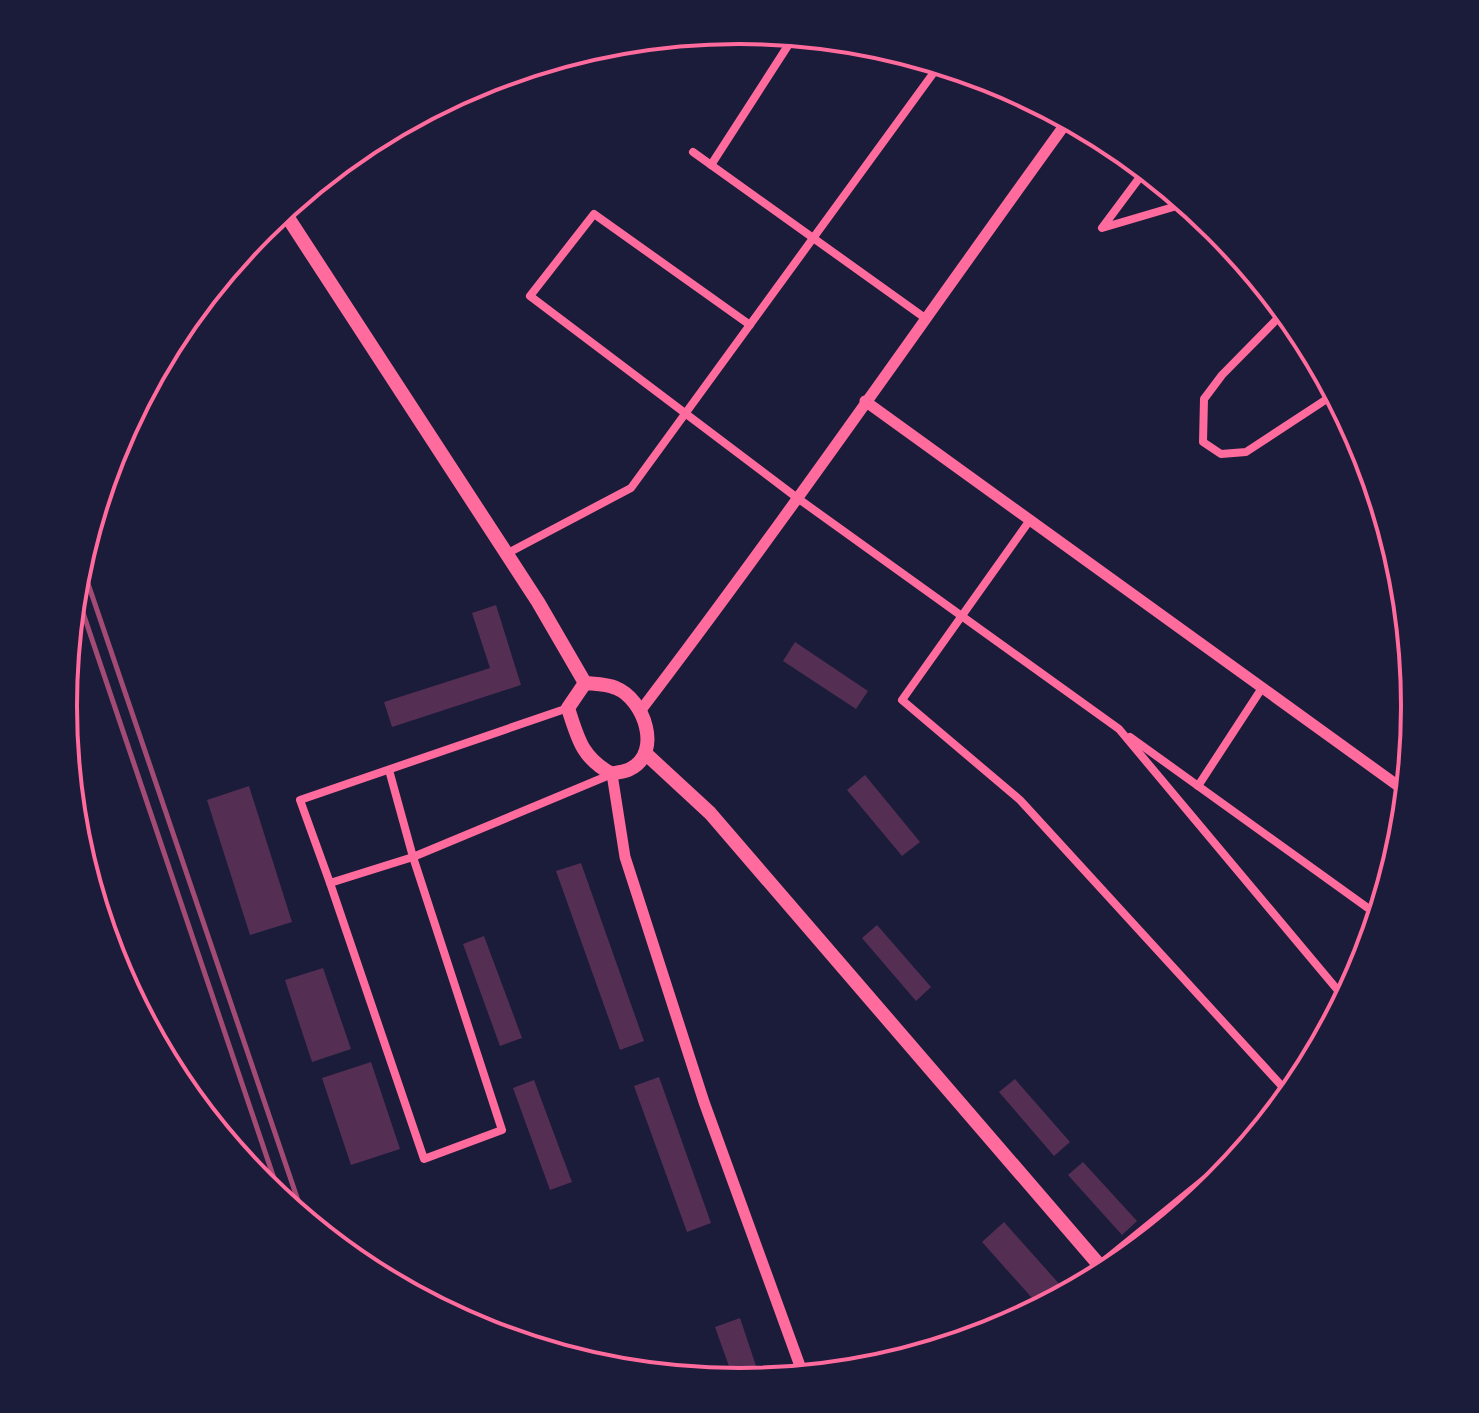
<svg xmlns="http://www.w3.org/2000/svg" width="1479" height="1413" font-family="Roboto,sans-serif">
<style>
.building{fill:#542f53}
.lines{fill:none;stroke-linecap:round;stroke-linejoin:round}
.minor{stroke:#ff6b9d;stroke-width:8}
.tertiary{stroke:#ff6b9d;stroke-width:11}
.trunk{stroke:#ff6b9d;stroke-width:14}
.rail{stroke:#a44b75;stroke-width:5}
.rim{fill:none;stroke:#ff6b9d;stroke-width:4}
</style>
<rect width="100%" height="100%" fill="#1b1b3a"/>
<!-- building -->
<g class="building">
<path d="M496 605 521 685 392 727 384 702 490 668 472 613Z"/>
<path d="M795 642 868 691 856 709 783 661Z"/>
<path d="M865 775 920 842 902 856 847 790Z"/>
<path d="M249 786 292 922 250 935 207 800Z"/>
<path d="M581 863 644 1041 620 1050 556 871Z"/>
<path d="M877 925 931 987 916 1001 862 938Z"/>
<path d="M484 936 522 1038 500 1046 463 944Z"/>
<path d="M323 968 351 1049 312 1062 285 980Z"/>
<path d="M371 1062 400 1149 351 1165 322 1078Z"/>
<path d="M659 1077 711 1223 687 1232 634 1086Z"/>
<path d="M1015 1079 1070 1142 1054 1156 999 1092Z"/>
<path d="M534 1080 572 1182 550 1190 513 1088Z"/>
<path d="M1083 1162 1137 1221 1122 1235 1068 1175Z"/>
<path d="M1004 1222 1062 1287 1040 1307 982 1242Z"/>
<path d="M740 1318 761 1381 735 1383 715 1327Z"/>
</g>
<g class="lines">
<!-- minor -->
<g class="minor">
<path d="M693 152 925 318"/>
<path d="M711 165 789 44 807 37"/>
<path d="M1146 169 1102 228 1187 203"/>
<path d="M1285 311 1222 375 1204 399 1203 442 1221 454 1246 452 1336 393"/>
<path d="M750 325 594 214 530 296 796 497 1119 729 1346 1000"/>
<path d="M1030 520 902 700 1020 800 1291 1096"/>
<path d="M506 554 631 488 940 64"/>
<path d="M568 708 300 800 330 883 413 857 612 774"/>
<path d="M1130 737 1379 916"/>
<path d="M1198 786 1262 688"/>
<path d="M330 883 424 1159 502 1130 413 857 389 770"/>
<path d="M1099 1265 1259 1135"/>
</g>
<!-- tertiary -->
<g class="tertiary">
<path d="M865 401 1408 793"/>
<path d="M641 710C788 517 926 316 1069 119"/>
<path d="M612 774 625 857 704 1102 804 1377"/>
</g>
<!-- trunk -->
<g class="trunk">
<path d="M283 210 538 602 585 683"/>
<path d="M585 683C595 684 607 684 616 688 644 699 663 753 630 769 625 772 617 772 612 774 582 758 578 739 568 708Z"/>
<path d="M645 753 710 813 1107 1274"/>
</g>
<!-- rail -->
<g class="rail">
<path d="M80 560 305 1221"/>
<path d="M75 589 282 1202"/>
</g>
</g>
<!-- crop -->
<path d="M0 0H1479V1413H0ZM77 706a662 662 0 1 1 1324 0a662 662 0 1 1-1324 0Z" fill="#1b1b3a" fill-rule="evenodd"/>
<path class="rim" d="M77 706a662 662 0 1 1 1324 0a662 662 0 1 1-1324 0Z"/>
</svg>
